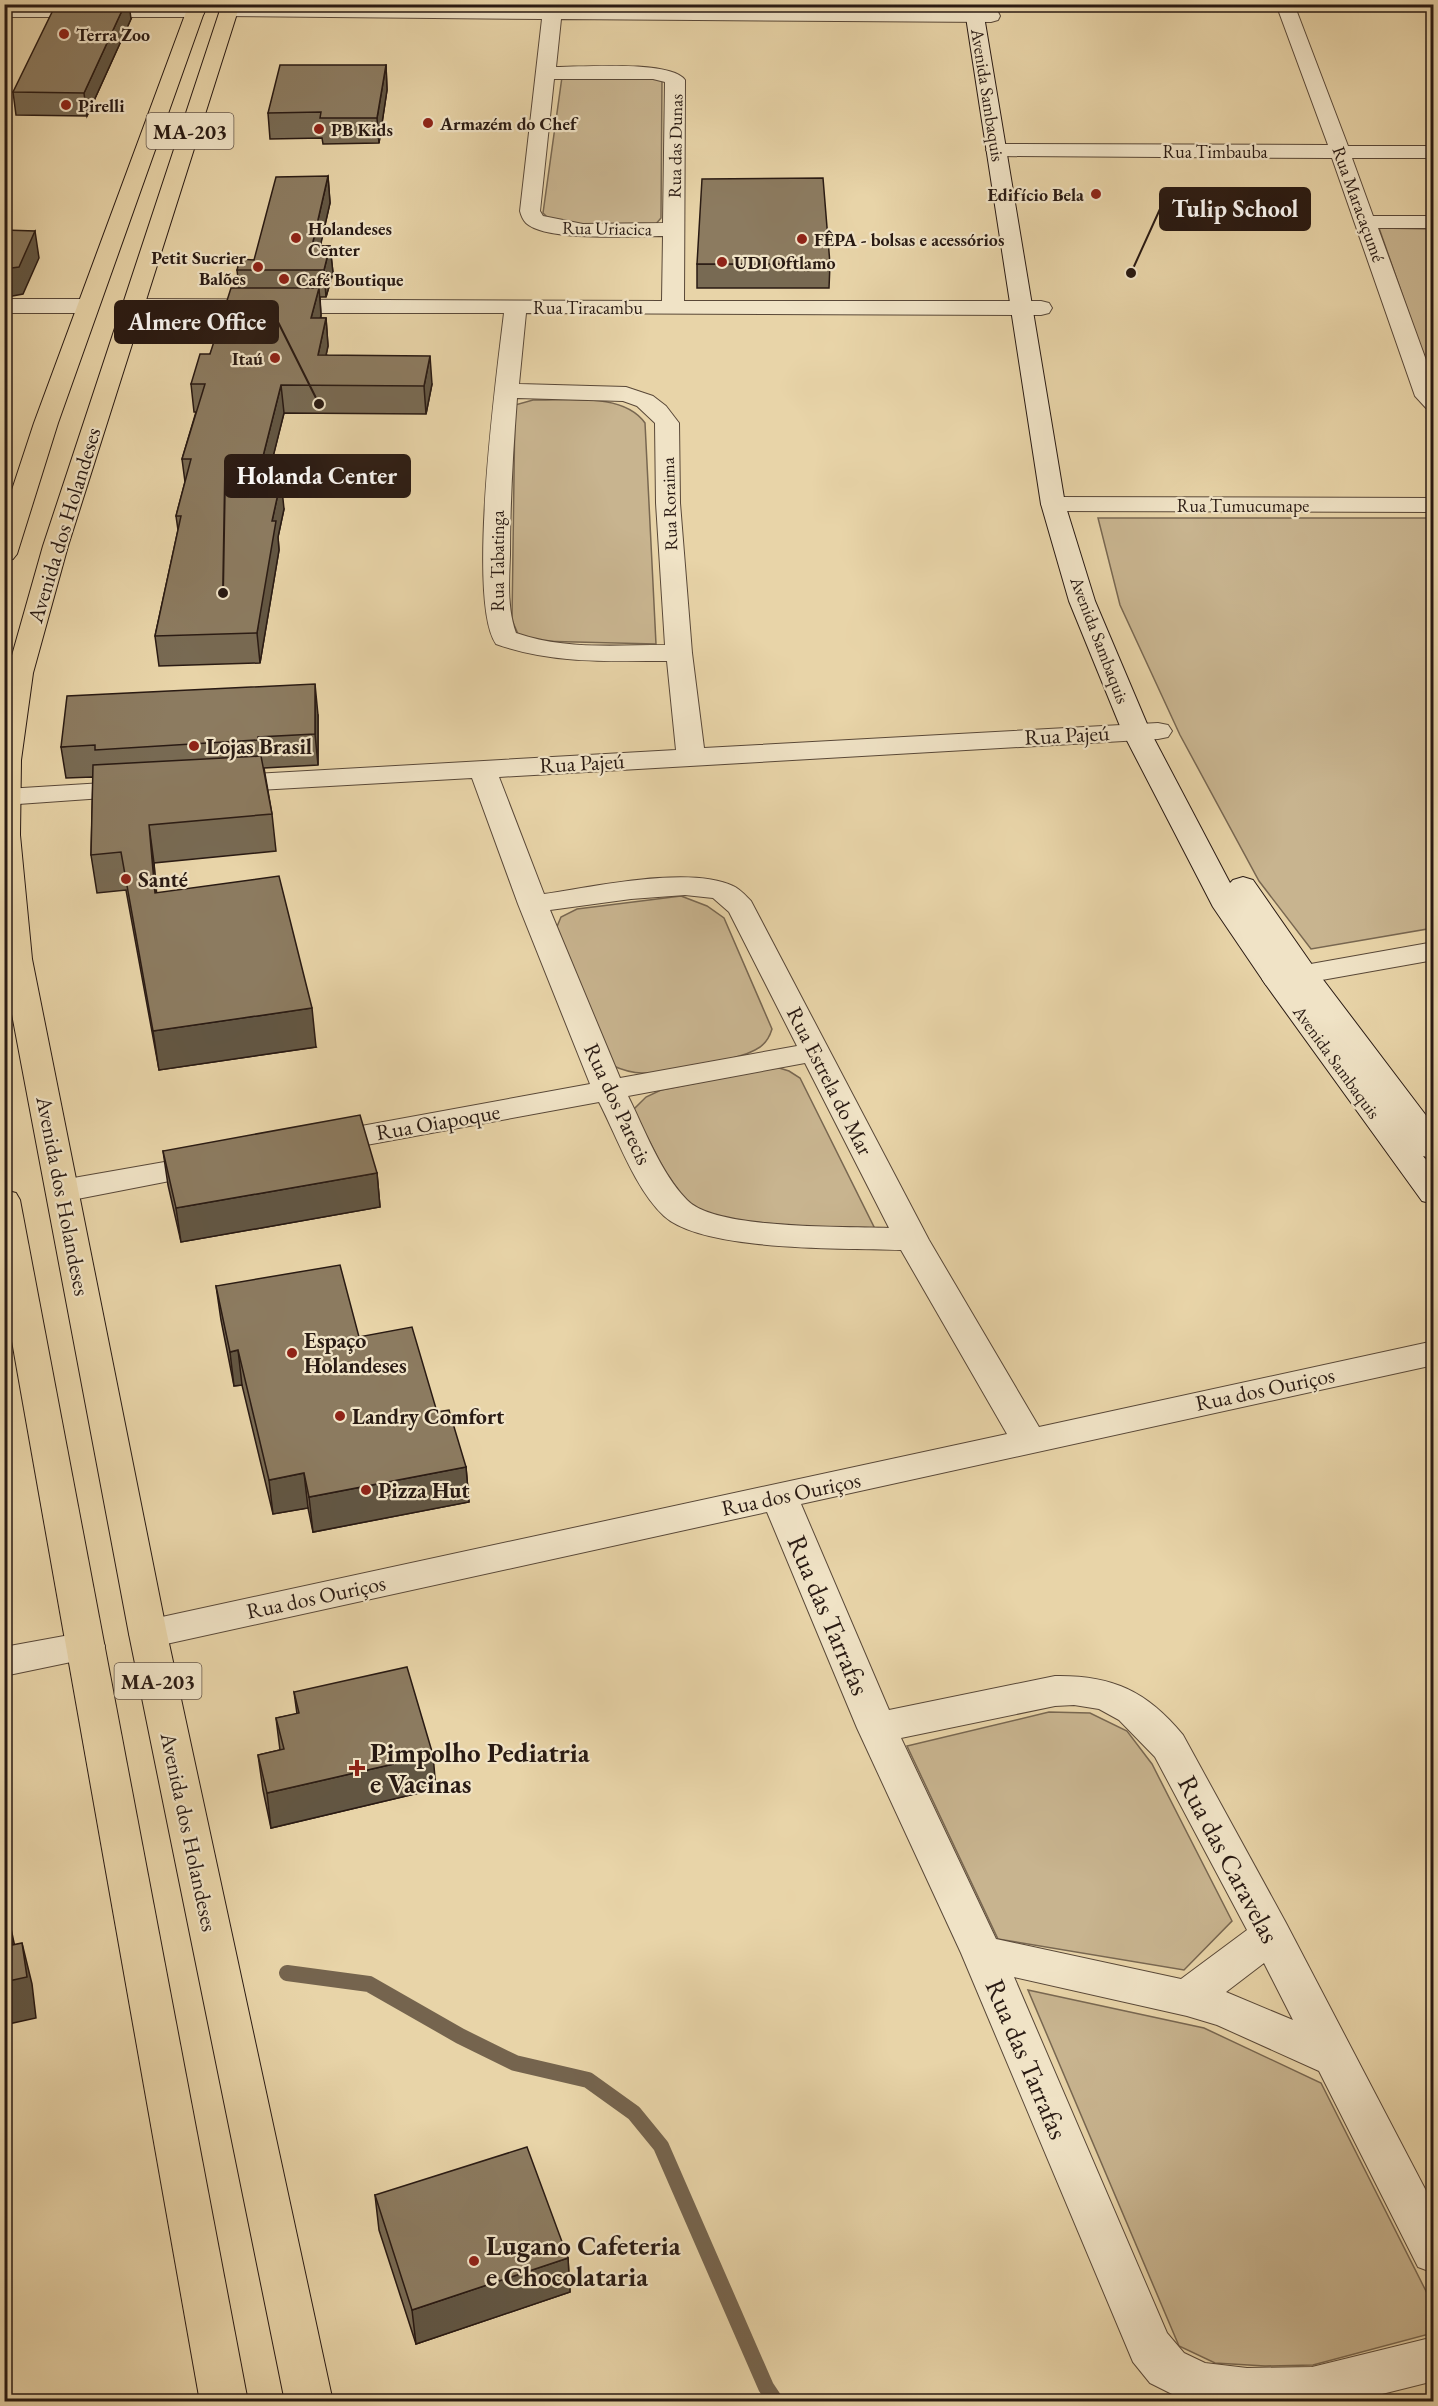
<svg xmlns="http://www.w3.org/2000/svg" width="1438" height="2406" font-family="'EB Garamond',serif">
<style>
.green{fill:#c8b48f;stroke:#786751;stroke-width:1.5}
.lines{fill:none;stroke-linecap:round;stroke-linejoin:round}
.stream{stroke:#75644e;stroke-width:16}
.street-casing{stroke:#594838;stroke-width:2}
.secondary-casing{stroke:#291a13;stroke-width:2}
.primary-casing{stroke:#291a13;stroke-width:2}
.street{fill:#f0e3c6;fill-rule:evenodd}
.secondary{fill:#f0e3c6;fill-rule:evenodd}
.primary{fill:#e8d4a8;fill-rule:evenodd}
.wall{fill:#786a53;stroke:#291a13;stroke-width:1.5}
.shaded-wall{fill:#625643;stroke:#291a13;stroke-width:1.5}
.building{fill:#8c7b60;stroke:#291a13;stroke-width:1.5}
.poi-dot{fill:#8f2418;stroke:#f0e3c6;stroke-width:2}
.labels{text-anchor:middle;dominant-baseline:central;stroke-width:4.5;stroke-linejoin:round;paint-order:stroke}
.far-poi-label{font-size:18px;font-weight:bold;fill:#291a13;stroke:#f0e3c6;text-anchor:start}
.far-street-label{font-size:18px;fill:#291a13;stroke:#f0e3c6}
.shield{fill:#f0e3c6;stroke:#655649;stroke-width:1.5}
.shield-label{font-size:21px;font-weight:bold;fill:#291a13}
.street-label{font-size:22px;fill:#291a13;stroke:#f0e3c6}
.poi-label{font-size:22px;font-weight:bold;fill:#291a13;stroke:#f0e3c6;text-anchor:start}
.near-street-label{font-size:27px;fill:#291a13;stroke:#f0e3c6}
.near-poi-label{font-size:27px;font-weight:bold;fill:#291a13;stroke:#f0e3c6;text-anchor:start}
.leader{fill:none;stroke:#291a13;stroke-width:2}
.callout-dot{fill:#291a13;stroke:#f0e3c6;stroke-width:2}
.callout{fill:#291a13;stroke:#291a13;stroke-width:2}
.callout-label{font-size:24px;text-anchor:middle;font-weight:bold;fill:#fff}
</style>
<rect width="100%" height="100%" fill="#e8d4a8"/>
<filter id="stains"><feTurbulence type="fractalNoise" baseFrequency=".00333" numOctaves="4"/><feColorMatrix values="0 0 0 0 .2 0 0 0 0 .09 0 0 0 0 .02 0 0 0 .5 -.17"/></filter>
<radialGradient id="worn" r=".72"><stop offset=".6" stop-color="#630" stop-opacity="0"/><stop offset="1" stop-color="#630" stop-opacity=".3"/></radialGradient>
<!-- green -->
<g class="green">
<path d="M562 77H651L662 80 661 218 655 225 570 224 552 222 543 213Z"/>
<path d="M1379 228 1433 229V383Z"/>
<path d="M533 400C568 401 623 392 645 423L656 644 535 641 518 634 512 620 515 405Z"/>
<path d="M1098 518H1433V928L1311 949 1259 881 1180 735 1120 605Z"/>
<path d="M681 896 707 906 724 918 772 1029C769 1039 764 1046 755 1050 737 1060 663 1074 642 1073 631 1073 620 1069 611 1065L556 929 561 917 577 909Z"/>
<path d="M776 1067 789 1071 800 1078 877 1233 719 1219 686 1202 665 1171 633 1110 646 1097 661 1090Z"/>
<path d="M1049 1712 1090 1713 1127 1731 1152 1764 1232 1921 1184 1970 998 1939 907 1746Z"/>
<path d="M1028 1990 1204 2028 1321 2083 1433 2305V2333L1313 2365 1265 2366 1215 2363 1179 2346Z"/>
</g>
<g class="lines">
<!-- stream -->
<path class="stream" d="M287 1973 369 1984 460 2036 515 2063 588 2080 634 2113 661 2146 766 2387 776 2402"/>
<defs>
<g id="street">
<path d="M1276 4H1294L1348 146H1434V158H1352L1373 216H1434V228H1378L1434 382V410L1426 408 1415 396 1332 158 996 156 989 154 986 150 989 146 996 144 1328 145Z"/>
<path d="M4 5H196L203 7 205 11 203 15 196 17H4Z"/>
<path d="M228 6 991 10 998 12 1000 16 998 20 991 22 561 19 556 67C581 67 671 60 685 80L684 301H1041L1049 303 1052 308 1049 313 1041 315 526 313 519 384 626 387 653 396 666 406 679 423 680 503 692 653 704 748 1158 723 1168 725 1172 731 1168 737 1158 739 499 777 544 894C592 887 690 865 733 886 740 889 746 896 751 901L929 1240 1039 1427 1434 1341V1365L801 1504 889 1710 1055 1676C1112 1675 1147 1691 1183 1735L1286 1923 1434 2206V2273L1418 2267 1319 2071 1217 2025 1187 2016 1014 1977 1167 2333 1184 2353 1205 2363 1247 2368 1312 2367 1434 2337V2381L1350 2402H1188L1150 2383 1133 2362 961 1953 857 1728 767 1512 148 1648 134 1644 129 1634 134 1624 148 1620 1007 1434 901 1250C847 1248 703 1252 664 1216 635 1189 617 1137 599 1102L323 1153 312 1150 307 1143 312 1136 323 1133 590 1084 518 904 472 778 221 792 211 790 207 784 211 778 221 776 676 750 667 661C608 661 552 664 496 644 466 601 497 373 504 313H134L126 311 123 306 126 301 134 299 662 301 663 236C635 236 546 242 526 223 523 220 521 215 520 211L542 19 221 16 219 12 221 8ZM554 79H653L665 82 663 223 583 224 543 216 540 211ZM517 398 623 401 637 406 655 423 656 503 665 645C616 645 564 650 516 633 507 608 509 581 510 555 510 503 513 451 517 398ZM685 895 713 898 729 912 797 1046 620 1078 550 910 631 899ZM805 1063 889 1228C845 1226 715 1230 687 1200 660 1172 645 1130 628 1096ZM1074 1705 1099 1709 1119 1720 1155 1757 1247 1930 1181 1979 996 1939 901 1738 1055 1706ZM1264 1963 1293 2020 1226 1992Z"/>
<path d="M4 299H87L95 301 98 306 95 311 87 313H4Z"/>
<path d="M1053 497 1434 498V512L1053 511 1044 509 1041 504 1044 499Z"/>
<path d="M136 781 146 783 150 789 146 795 4 805 6 789Z"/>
<path d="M1434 942V960L1277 988 1266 985 1262 979 1266 973 1277 970Z"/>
<path d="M210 1154 221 1157 226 1164 221 1171 62 1202 50 1198 46 1191 50 1184 62 1180Z"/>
<path d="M86 1632 100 1636 105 1646 100 1656 4 1676V1647Z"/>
</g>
<path id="secondary" d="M964 4H982L1065 504 1095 601 1150 731 1230 883 1233 880 1243 877 1253 880 1315 969 1434 1126V1159L1423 1156 1434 1170V1204L1422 1201 1266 985 1213 907 1122 731 1069 601 1041 504Z"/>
<g id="primary">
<path d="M189 4H207L58 423 17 554 13 559 4 561V514L34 423Z"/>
<path d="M222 4H240L68 546 33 673 21 760 20 835 32 959 167 1634 333 2402H285L129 1634 4 972V686L7 673 43 546Z"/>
<path d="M4 1190 16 1193 20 1200 248 2402H200L4 1296Z"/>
</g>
</defs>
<!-- street casing -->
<use href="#street" class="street-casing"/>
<!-- secondary casing -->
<use href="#secondary" class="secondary-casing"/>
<!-- primary casing -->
<use href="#primary" class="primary-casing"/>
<!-- street -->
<use href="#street" class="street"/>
<!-- secondary -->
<use href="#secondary" class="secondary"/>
<!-- primary -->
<use href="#primary" class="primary"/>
</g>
<!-- wall -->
<g class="wall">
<path d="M131 19 87 116 16 115 13 92Z"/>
<path d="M386 65 387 90 379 143 323 144 322 138 270 139 268 113Z"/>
<path d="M328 176 330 203 320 246H330L333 273 326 297H320L321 315V318H326L328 346 326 355 432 384 426 414 284 413 267 480 284 509 278 537 279 550 260 663 159 666 155 636 178 530 176 516 185 482 182 459 196 412H194L191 384 210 354 239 288 237 270 254 260Z"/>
<path d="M697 264H830L829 288H697Z"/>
<path d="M318 715V765L264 768 272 814 276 851 154 863 156 893 316 1047 159 1070 126 890 97 893 91 855 93 777 66 778 61 747Z"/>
<path d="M163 1151 377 1173 380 1207 181 1242 168 1185Z"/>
<path d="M216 1286 359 1337 437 1412 466 1467 469 1502 313 1532 308 1508 273 1514 242 1385 234 1386 221 1320Z"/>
<path d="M294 1692 436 1789 271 1828 263 1790 258 1755 280 1750 276 1718 297 1714Z"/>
<path d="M375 2195 568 2258 570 2292 416 2344 379 2230Z"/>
</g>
<!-- shaded-wall -->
<g class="shaded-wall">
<path d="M125 4H129L131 19 87 116 84 93Z"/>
<path d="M386 65 387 90 379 143 377 118Z"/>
<path d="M328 176 330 203 315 270 312 246Z"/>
<path d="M35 231 39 258 23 294 7 297 10 315 4 328V269Z"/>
<path d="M330 246 333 273 326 297 324 270Z"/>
<path d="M319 288 321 315 314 346 311 318Z"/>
<path d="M326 318 328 346 320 383 318 355Z"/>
<path d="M430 356 432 384 426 414 424 386Z"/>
<path d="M281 385 284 413 260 509 257 480Z"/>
<path d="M281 480 284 509 278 537 279 550 260 663 257 633 272 521Z"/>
<path d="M315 684 318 715V765L315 734Z"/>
<path d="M149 825 154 863 160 931 155 893Z"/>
<path d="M312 1008 316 1047 159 1070 153 1031Z"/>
<path d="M377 1173 380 1207 181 1242 176 1208Z"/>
<path d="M238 1350 242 1385 234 1386 230 1352Z"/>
<path d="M466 1467 469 1502 313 1532 309 1497Z"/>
<path d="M304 1473 308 1508 273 1514 269 1480Z"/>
<path d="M433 1755 436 1789 271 1828 267 1793Z"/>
<path d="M10 1924 19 1966 22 1943 32 1984 36 2018 4 2025V1982L12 1945Z"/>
<path d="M568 2258 570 2292 416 2344 412 2310Z"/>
<path d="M4 2357 9 2402H4Z"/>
</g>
<!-- building -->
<g class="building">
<path d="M56 4H125L84 93 13 92Z"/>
<path d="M280 65H386L377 118H320L321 112 268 113Z"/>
<path d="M328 176 312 246H330L324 270H237L240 259 254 260 276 177Z"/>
<path d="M823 178 830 264H697L702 179Z"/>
<path d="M4 230 35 231 19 267 4 269Z"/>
<path d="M231 288H319L311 318H326L318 355 430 356 424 386 281 385 257 480H281L272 521H276L257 633 155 636 181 516H176L191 459H182L205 384H191L200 354H210Z"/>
<path d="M315 684V734L258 737V740L95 750V745L61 747 67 696Z"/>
<path d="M261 756 272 814 149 825 155 893 279 876 312 1008 153 1031 121 852 91 855 93 765Z"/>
<path d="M360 1115 377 1173 176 1208 163 1151Z"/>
<path d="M340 1265 359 1337 412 1327 437 1412 449 1410 466 1467 309 1497 304 1473 269 1480 238 1350 230 1352 216 1286Z"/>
<path d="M407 1667 433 1755 267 1793 258 1755 284 1749 276 1718 299 1713 294 1692Z"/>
<path d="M4 1921 10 1924 12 1945 22 1943 27 1977 4 1982Z"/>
<path d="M527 2147 568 2258 412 2310 375 2195Z"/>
</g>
<!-- markers -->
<g class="poi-dot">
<circle cx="64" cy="34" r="6"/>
<circle cx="66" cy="105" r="6"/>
<circle cx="428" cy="123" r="6"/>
<circle cx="319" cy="129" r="6"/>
<circle cx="1096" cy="194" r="6"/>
<circle cx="296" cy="238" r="6"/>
<circle cx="802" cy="239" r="6"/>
<circle cx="722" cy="262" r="6"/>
<circle cx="258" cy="267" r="6"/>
<circle cx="284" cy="279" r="6"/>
<circle cx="275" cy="358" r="6"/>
<circle cx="194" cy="746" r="6"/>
<circle cx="126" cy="879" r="6"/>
<circle cx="292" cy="1353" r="6"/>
<circle cx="340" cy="1416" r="6"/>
<circle cx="366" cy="1490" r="6"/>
<path d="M354 1759h6v6h6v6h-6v6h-6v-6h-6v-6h6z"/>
<circle cx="474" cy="2261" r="6"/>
</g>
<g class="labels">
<!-- far-poi labels -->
<g class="far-poi-label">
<text x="76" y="34">Terra Zoo</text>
<text x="78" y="105">Pirelli</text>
<text x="440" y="123">Armazém do Chef</text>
<text x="331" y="129">PB Kids</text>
<text x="1084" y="194" text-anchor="end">Edifício Bela</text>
<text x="308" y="228">Holandeses<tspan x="308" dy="21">Center</tspan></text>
<text x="814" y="239">FÊPA - bolsas e acessórios</text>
<text x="246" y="257" text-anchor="end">Petit Sucrier<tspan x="246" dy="21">Balões</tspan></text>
<text x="734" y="262">UDI Oftlamo</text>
<text x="296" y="279">Café Boutique</text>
<text x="263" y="358" text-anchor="end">Itaú</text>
</g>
<!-- far-street labels -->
<g class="far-street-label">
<text transform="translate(988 95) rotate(81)">Avenida Sambaquis</text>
<text transform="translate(675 146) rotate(-89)">Rua das Dunas</text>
<text x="1215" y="151">Rua Timbauba</text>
<text transform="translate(1359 204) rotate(70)">Rua Maracaçumé</text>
<text transform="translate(607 228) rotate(1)">Rua Uriacica</text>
<text x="588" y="307">Rua Tiracambu</text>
<text transform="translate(669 504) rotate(-92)">Rua Roraima</text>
<text x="1243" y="505">Rua Tumucumape</text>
<text transform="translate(497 561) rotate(-90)">Rua Tabatinga</text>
<text transform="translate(1100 640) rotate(69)">Avenida Sambaquis</text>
<text transform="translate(1337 1062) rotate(54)">Avenida Sambaquis</text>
</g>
<!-- shield labels -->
<g class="shield">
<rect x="146.5" y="113" width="87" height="36" rx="4.5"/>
<rect x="114.5" y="1663" width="87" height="36" rx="4.5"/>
</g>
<g class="shield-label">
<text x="190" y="131">MA-203</text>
<text x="158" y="1681">MA-203</text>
</g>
<!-- street labels -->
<g class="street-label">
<text transform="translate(64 525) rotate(-73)">Avenida dos Holandeses</text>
<text transform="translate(1067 735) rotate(-3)">Rua Pajeú</text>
<text transform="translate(582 763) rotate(-3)">Rua Pajeú</text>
<text transform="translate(830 1081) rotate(63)">Rua Estrela do Mar</text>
<text transform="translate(618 1104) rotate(65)">Rua dos Parecis</text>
<text transform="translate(438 1122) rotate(-10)">Rua Oiapoque</text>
<text transform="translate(63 1196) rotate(79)">Avenida dos Holandeses</text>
<text transform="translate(1265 1389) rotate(-12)">Rua dos Ouriços</text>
<text transform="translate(791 1494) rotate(-12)">Rua dos Ouriços</text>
<text transform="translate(316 1597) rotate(-12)">Rua dos Ouriços</text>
<text transform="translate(189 1832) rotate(78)">Avenida dos Holandeses</text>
</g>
<!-- poi labels -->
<g class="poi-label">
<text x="206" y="746">Lojas Brasil</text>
<text x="138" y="879">Santé</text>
<text x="304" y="1340">Espaço<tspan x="304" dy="25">Holandeses</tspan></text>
<text x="352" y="1416">Landry Comfort</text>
<text x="378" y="1490">Pizza Hut</text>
</g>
<!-- near-street labels -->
<g class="near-street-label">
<text transform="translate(829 1615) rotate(67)">Rua das Tarrafas</text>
<text transform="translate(1229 1859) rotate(62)">Rua das Caravelas</text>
<text transform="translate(1027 2059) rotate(67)">Rua das Tarrafas</text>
</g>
<!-- near-poi labels -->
<g class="near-poi-label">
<text x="370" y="1752">Pimpolho Pediatria<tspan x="370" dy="31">e Vacinas</tspan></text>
<text x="486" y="2245">Lugano Cafeteria<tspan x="486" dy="31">e Chocolataria</tspan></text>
</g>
</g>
<!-- callouts -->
<path class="leader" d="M1131 273L1160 209M319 404L278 322M223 593L225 476"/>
<g class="callout-dot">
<circle cx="1131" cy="273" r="6"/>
<circle cx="319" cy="404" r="6"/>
<circle cx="223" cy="593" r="6"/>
</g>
<g class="callout">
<rect x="1160" y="188" width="150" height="42" rx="6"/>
<rect x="115" y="301" width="163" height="42" rx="6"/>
<rect x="225" y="455" width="185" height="42" rx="6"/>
</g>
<g class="callout-label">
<text x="1235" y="217">Tulip School</text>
<text x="197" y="330">Almere Office</text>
<text x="317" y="484">Holanda Center</text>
</g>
<!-- margin -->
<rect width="1438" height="2406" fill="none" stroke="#e8d4a8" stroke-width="24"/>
<rect x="6" y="6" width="1426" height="2394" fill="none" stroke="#291a13" stroke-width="3"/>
<rect x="12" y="12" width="1414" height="2382" fill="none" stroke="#291a13" stroke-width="1.5"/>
<rect width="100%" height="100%" filter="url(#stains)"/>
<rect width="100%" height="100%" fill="url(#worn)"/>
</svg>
